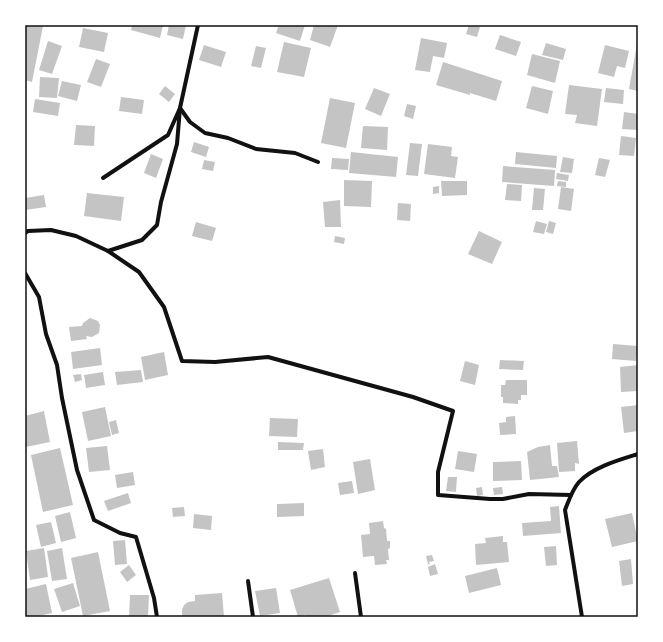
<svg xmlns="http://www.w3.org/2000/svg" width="663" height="642" font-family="Karla,sans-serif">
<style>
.building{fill:#c4c4c4}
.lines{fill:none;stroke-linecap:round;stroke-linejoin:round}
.minor{stroke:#111;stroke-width:4}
.neatline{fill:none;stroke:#111;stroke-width:1.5}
</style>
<rect width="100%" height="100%" fill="#fff"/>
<!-- building -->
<g class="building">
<path d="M25 25 43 26 32 82 25 80Z"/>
<path d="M132 25H163L160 38 131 30Z"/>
<path d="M169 25H186L183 39 167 35Z"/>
<path d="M279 25H305L300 41 276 33Z"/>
<path d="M314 25H338L330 47 310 40Z"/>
<path d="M469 25 480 27 477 37 466 34Z"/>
<path d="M83 28 108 33 104 52 79 47Z"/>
<path d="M500 35 521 42 516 56 495 49Z"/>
<path d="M421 38 447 43 444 58 433 56 430 72 415 70Z"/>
<path d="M48 41 62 46 52 74 39 70Z"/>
<path d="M284 42 311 48 304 77 277 72Z"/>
<path d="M546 43 566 49 563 60 542 55Z"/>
<path d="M637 44H638V91L629 89Z"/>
<path d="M204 45 226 52 221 67 199 60Z"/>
<path d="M605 45 629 51 625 68 617 66 614 77 598 73Z"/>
<path d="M256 46 266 48 261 68 251 66Z"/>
<path d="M532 54 560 61 555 83 527 75Z"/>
<path d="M96 59 110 64 101 87 87 82Z"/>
<path d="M443 62 502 81 496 101 470 93V95L436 85Z"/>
<path d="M40 77 59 78 57 98 39 97Z"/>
<path d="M62 81 81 85 77 101 58 96Z"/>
<path d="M569 85 602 89 597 126 575 123 577 115 565 114Z"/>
<path d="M165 86 175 94 169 102 159 94Z"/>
<path d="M532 86 553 91 548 114 526 108Z"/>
<path d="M374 88 390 94 381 116 365 109Z"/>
<path d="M606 88 624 90 623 104 604 102Z"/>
<path d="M121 97 144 100 142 114 119 111Z"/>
<path d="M330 98 355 103 346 148 321 143Z"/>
<path d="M35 99 60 103 58 116 33 112Z"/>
<path d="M407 104 416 106 413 119 404 116Z"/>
<path d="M624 112 638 114V130L622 129Z"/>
<path d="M76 125 95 126 94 146 74 145Z"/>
<path d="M363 126 388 127 387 150 361 148Z"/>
<path d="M621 136 636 138 634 156 619 155Z"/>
<path d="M194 142 209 147 206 157 191 152Z"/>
<path d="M410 143 422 144 418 176 406 175Z"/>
<path d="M428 144 452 147 451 156 458 157 455 178 424 174Z"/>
<path d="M351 152 398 157 396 177 349 173Z"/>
<path d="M516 152 557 156 556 168 515 164Z"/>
<path d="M151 154 163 159 156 178 144 173Z"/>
<path d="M563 157 574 159 572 173 560 172Z"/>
<path d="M332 158 349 159 348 170 331 169Z"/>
<path d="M599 158 610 160 605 177 595 175Z"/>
<path d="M204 160 215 162 213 171 202 169Z"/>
<path d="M503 166 555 170 554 186 502 182Z"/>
<path d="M557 173 569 175 568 181 556 179Z"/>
<path d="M344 180 372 181 371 207 344 206Z"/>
<path d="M441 181H467V195L442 196Z"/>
<path d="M558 181 566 182V187L557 186Z"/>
<path d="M507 184 522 185 521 201 505 200Z"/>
<path d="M439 186V193L433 194V187Z"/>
<path d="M561 187 574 189 571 211 558 209Z"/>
<path d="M534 188 545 189 543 210H532Z"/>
<path d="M87 193 124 197 121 221 84 216Z"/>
<path d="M44 195 46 207 25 210V198Z"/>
<path d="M340 200 341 227H325L323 202Z"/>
<path d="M398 203 411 204 410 221 397 220Z"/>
<path d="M536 221 547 224 544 234 533 232Z"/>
<path d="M549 221 556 223 553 234 546 232Z"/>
<path d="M196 222 216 228 212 241 192 236Z"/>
<path d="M479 231 502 242 492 264 468 254Z"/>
<path d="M335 236 345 238 344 244 334 242Z"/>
<path d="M90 318 98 321 100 325 99 333 92 337 86 336 87 339 71 341 69 327 82 326 83 323Z"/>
<path d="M613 344 638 346 636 361 612 359Z"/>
<path d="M100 348 102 365 73 369 71 352Z"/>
<path d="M164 352 168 375 145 380 141 357Z"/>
<path d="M500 360 524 361 523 370 499 369Z"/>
<path d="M465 361 479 365 475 385 460 381Z"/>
<path d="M638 365V391L621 392 620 367Z"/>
<path d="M141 370 143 382 117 385 115 372Z"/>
<path d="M103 372 105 385 86 388 84 375Z"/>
<path d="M81 374 82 380 75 382 73 375Z"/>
<path d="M506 380H527V395H521V400H518V404L503 403V397H501V385H505Z"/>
<path d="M638 405V431L624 433 621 407Z"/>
<path d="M105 407 111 436 88 441 82 412Z"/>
<path d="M44 411 50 442 26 447 25 416Z"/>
<path d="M515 416 516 434 500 435 499 423 506 422V417Z"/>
<path d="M270 418 298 419 297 437 269 436Z"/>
<path d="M116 420 119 433 112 435 109 422Z"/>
<path d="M577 441 579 464 575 463V471L559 472 557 443Z"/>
<path d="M278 442 304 443 303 450H278Z"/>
<path d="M550 445 552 466H557L559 477 530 480 527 452 538 447Z"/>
<path d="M107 446 110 470 89 472 86 448Z"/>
<path d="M60 448 73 505 43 512 31 455Z"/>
<path d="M323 449 325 467 311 470 308 451Z"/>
<path d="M458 451 477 454 474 472 455 469Z"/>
<path d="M370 459 375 490 358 494 353 462Z"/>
<path d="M521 461 522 480 493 481V462Z"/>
<path d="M133 472 135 485 117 488 115 475Z"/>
<path d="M448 477H457L456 492 446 491Z"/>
<path d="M352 481 354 493 340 495 338 483Z"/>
<path d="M482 487 483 495 477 496 476 488Z"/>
<path d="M502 487 503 494 494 495 493 488Z"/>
<path d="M128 493 131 503 108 511 104 501Z"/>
<path d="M304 503V516L277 517V504Z"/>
<path d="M559 506 561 533 523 536 522 523 551 521 550 507Z"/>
<path d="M184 507 185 516 173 517 172 508Z"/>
<path d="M70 512 76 538 61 542 55 516Z"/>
<path d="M632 513 638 541 612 547 605 519Z"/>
<path d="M194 514 212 516 211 530 193 528Z"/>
<path d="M383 521 384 528 386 529 387 541H390V548L388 549 389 560H386L387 564 375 565 374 556 363 557 361 535 370 534 369 523Z"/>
<path d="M51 522 56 543 41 547 36 525Z"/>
<path d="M503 536V542H507L509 562 476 565 475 544 486 543 485 538Z"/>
<path d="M125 540 127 564 115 565 113 541Z"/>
<path d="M556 546 557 565 546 566 544 547Z"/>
<path d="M44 548 48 577 30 580 26 551Z"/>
<path d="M62 548 67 579 52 581 47 551Z"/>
<path d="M98 552 110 611 83 616 71 558Z"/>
<path d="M432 555 434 561 429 562 430 564H428L426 556Z"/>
<path d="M631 559 633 584 622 586 619 561Z"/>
<path d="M435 564 438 574 430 576 428 567Z"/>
<path d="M129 565 136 575 127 582 120 572Z"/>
<path d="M497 568 501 585 469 593 465 576Z"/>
<path d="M329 578 340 612 325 617H306V615L298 617 290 590Z"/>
<path d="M73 583 80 606 62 612 54 589Z"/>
<path d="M46 584 52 613 34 617H25V589Z"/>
<path d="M276 588 280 613 260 616 255 591Z"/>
<path d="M222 593 224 617H182V610L184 605 188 602 195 601V595Z"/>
<path d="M130 595H149L148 617H129Z"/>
</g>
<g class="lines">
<!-- minor -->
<g class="minor">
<path d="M198 25 180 108 190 122 205 133 228 138 256 149 295 153 318 162"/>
<path d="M25 233 28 231 51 230 76 236 108 251 142 240 157 225 161 202 177 144 180 108 168 135 103 178"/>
<path d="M108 251 139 272 164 307 182 361 215 362 268 357 413 397 453 411 438 472V495L490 499H503L529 494 571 495"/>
<path d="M25 273 39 297 46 334 57 365 62 398 77 470 94 520 120 533 136 537 154 598 157 617"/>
<path d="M355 573 361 617"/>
<path d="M248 581 253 617"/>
<path d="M582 617 565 510C569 500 572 490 579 482 593 467 619 460 638 454"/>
</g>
</g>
<!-- border -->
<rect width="663" height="642" fill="none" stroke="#ffffff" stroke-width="52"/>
<rect x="26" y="26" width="611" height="590" class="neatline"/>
</svg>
